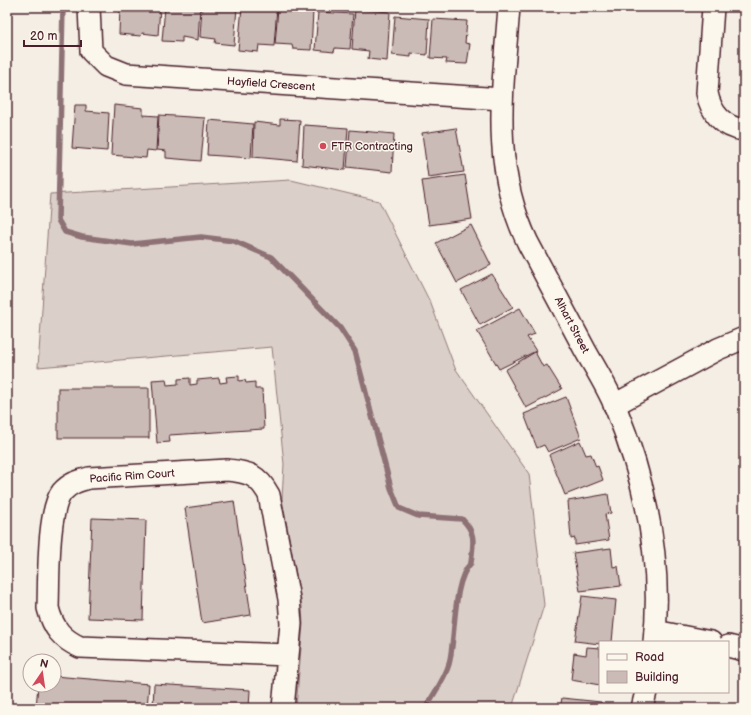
<svg xmlns="http://www.w3.org/2000/svg" width="751" height="715" font-family="'Balsamiq Sans',sans-serif">
<style>
.grass{fill:#dbd0c9;stroke:#92787a}
.lines{fill:none;stroke-linecap:round;stroke-linejoin:round}
.stream{stroke:#8d7174;stroke-width:5.5}
.building{fill:#cabbb6;stroke:#4a1f2b}
.minor-casing{stroke:#4a1f2b;stroke-width:24}
.minor{stroke:#fbf7ec;stroke-width:21}
.poi-dot{fill:#d1495b;stroke:#fbf7ec;stroke-width:1.5}
.labels{text-anchor:middle;dominant-baseline:central;stroke-width:3;stroke-linejoin:round;paint-order:stroke}
.street-label{font-size:11px;fill:#4a1f2b;stroke:#fbf7ec}
.poi-label{font-size:11px;fill:#4a1f2b;stroke:#fbf7ec;text-anchor:start}
</style>
<rect width="100%" height="100%" fill="#f4eee4"/>
<filter id="ink" filterUnits="userSpaceOnUse"><feTurbulence type="fractalNoise" baseFrequency=".025" numOctaves="2"/><feDisplacementMap in="SourceGraphic" scale="8" xChannelSelector="R" yChannelSelector="G"/><feConvolveMatrix kernelMatrix="1 2 1 2 8 2 1 2 1" color-interpolation-filters="sRGB"/></filter>
<g filter="url(#ink)">
<!-- grass -->
<path class="grass" d="M291 180 379 201 431 304 455 368 529 474 544 605 512 708H296L303 624 302 606 282 499 284 464 272 347 38 367 50 194Z"/>
<g class="lines">
<!-- stream -->
<path class="stream" d="M63 7 58 220 65 232 82 237 132 244 201 237 234 241 271 257 340 328 355 351 391 488 399 508 418 516 462 519C477 534 473 543 471 563 452 581 456 638 449 664 445 679 433 694 426 708"/>
</g>
<!-- building -->
<g class="building">
<path d="M120 7H160L158 35 142 33 141 36 119 34Z"/>
<path d="M165 7H200L198 40 182 37V42L162 41Z"/>
<path d="M202 7H237L234 45 215 43 216 39 200 37Z"/>
<path d="M242 7H277L274 46 259 45 258 52 238 50Z"/>
<path d="M278 8 313 11 311 50 293 49 292 45 275 44Z"/>
<path d="M355 9 390 12 387 61 368 59 369 51 352 49Z"/>
<path d="M318 12 353 14 350 49 335 48 334 52 315 50Z"/>
<path d="M395 16 429 19 427 55 411 53V57L392 55Z"/>
<path d="M433 19 467 21 465 43 470 44 467 64 446 63 447 59 430 58Z"/>
<path d="M75 105H86V111L109 113 107 151 72 148Z"/>
<path d="M114 105 143 108V115L158 116 156 151 147 150 146 158 111 155Z"/>
<path d="M159 115 205 118 201 161 166 158V151L157 150Z"/>
<path d="M280 119 300 120 297 161 253 157 254 122 280 125Z"/>
<path d="M209 120 253 124 251 158 207 155Z"/>
<path d="M304 125 348 128 345 170 302 165Z"/>
<path d="M456 128 464 172 428 177 422 133Z"/>
<path d="M350 130 394 134 392 172 347 167Z"/>
<path d="M465 175 472 219 429 225 422 181Z"/>
<path d="M471 225 491 265 457 283 436 243Z"/>
<path d="M492 274 513 307 480 325 461 290Z"/>
<path d="M520 308 535 334 527 337 536 351 499 369 477 331Z"/>
<path d="M535 352 543 367 547 365 562 389 526 408 505 370Z"/>
<path d="M239 376V381L245 380 246 383 255 382V389H262L264 429 169 435 170 442 157 443 152 380 166 379 167 385 178 384V379L190 378V385L197 384V380L219 378 220 383 227 382 226 377Z"/>
<rect x="58" y="388" width="91" height="50"/>
<path d="M566 397 581 438 548 452 544 445 537 448 524 414Z"/>
<path d="M580 441 586 455 591 454 596 467 598 466 603 480 565 495 549 455Z"/>
<path d="M608 494 611 513 605 514 609 540 575 545V538L571 539 568 501Z"/>
<path d="M234 501 251 615 202 623 185 508Z"/>
<path d="M92 518 146 520 143 620 88 618Z"/>
<path d="M611 548 613 567 618 566 621 586 580 591 573 553Z"/>
<path d="M582 596 616 600 612 642H600V644L575 641Z"/>
<path d="M587 647 600 648V685L571 680 574 653 586 655Z"/>
<path d="M54 676 149 684 147 708H36L38 685H54Z"/>
<path d="M154 684 250 690 249 708H153Z"/>
<path d="M562 698 601 702V708H560Z"/>
</g>
<g class="lines">
<defs>
<g id="minor">
<path d="M89 7 91 51 106 66 126 74 502 99"/>
<path d="M509 7C503 90 490 165 528 243 547 279 566 314 585 350 595 368 607 387 615 406 645 480 663 562 654 642"/>
<path d="M713 7 707 93C711 113 723 127 744 130"/>
<path d="M614 405 718 349 744 338"/>
<path d="M655 631 711 642"/>
<path d="M728 646 744 650"/>
<path d="M283 708 291 624 289 599 269 495C258 475 249 472 227 470L89 478C78 481 70 483 62 492 47 511 49 582 48 608 53 628 62 639 80 647L288 655"/>
<path d="M642 708 646 692"/>
</g>
</defs>
<!-- minor casing -->
<use href="#minor" class="minor-casing"/>
<!-- minor -->
<use href="#minor" class="minor"/>
</g>
</g>
<!-- markers -->
<circle class="poi-dot" cx="323" cy="146" r="4"/>
<g class="labels">
<!-- street labels -->
<g class="street-label">
<text transform="translate(271 84) rotate(4)">Hayfield Crescent</text>
<text transform="translate(572 325) rotate(62)">Alhart Street</text>
<text transform="translate(132 476) rotate(-4)">Pacific Rim Court</text>
</g>
<!-- poi labels -->
<g class="poi-label">
<text x="331" y="146">FTR Contracting</text>
</g>
</g>
<!-- margin -->
<rect width="751" height="715" fill="none" stroke="#fbf7ec" stroke-width="24"/>
<rect x="12" y="12" width="727" height="691" fill="none" stroke="#4a1f2b" stroke-width="1.5" filter="url(#ink)"/>
<!-- legend -->
<rect x="599" y="641" width="130" height="52" fill="#fbf7ec" stroke="#b4a19f"/>
<rect x="607" y="654" width="20" height="6" fill="#fbf7ec" stroke="#b4a19f"/>
<text x="635" y="661" font-size="12" fill="#4a1f2b">Road</text>
<rect x="607" y="671" width="20" height="12" fill="#cabbb6" stroke="#b4a19f"/>
<text x="635" y="681" font-size="12" fill="#4a1f2b">Building</text>
<!-- north arrow -->
<g transform="translate(42 673) rotate(13)"><circle r="19" fill="#fbf7ec" stroke="#b4a19f"/>
<path d="M0-3L7 15L0 10L-7 15Z" fill="#d1495b"/>
<text y="-6" font-size="11" font-weight="bold" text-anchor="middle" fill="#4a1f2b">N</text>
</g>
<!-- scale -->
<path d="M24 40v6h57v-6" fill="none" stroke="#4a1f2b" stroke-width="2"/>
<text x="30" y="40" font-size="12" fill="#4a1f2b" stroke="#fbf7ec" stroke-width="3" paint-order="stroke">20 m</text>
</svg>
